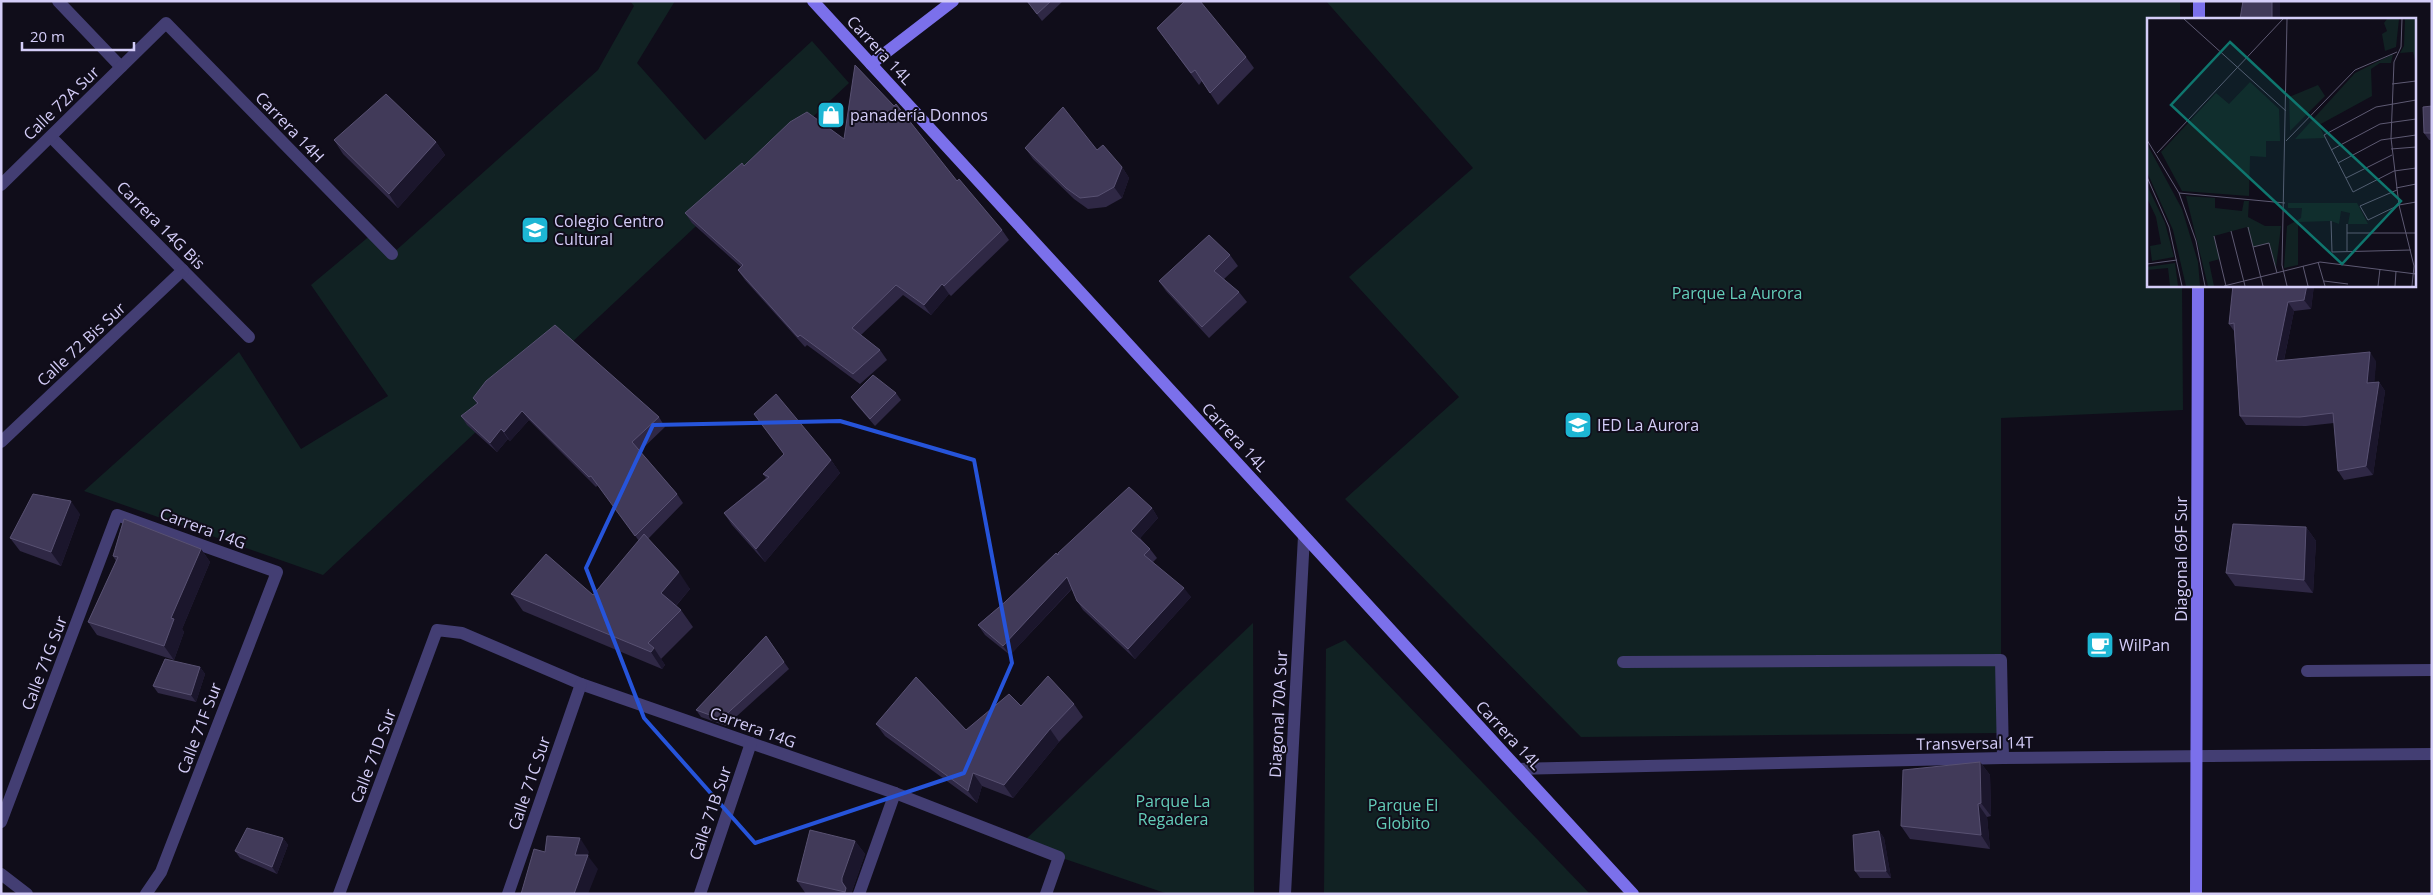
<svg xmlns="http://www.w3.org/2000/svg" width="2433" height="895" font-family="'Open Sans',sans-serif">
<style>
.green{fill:#112223}
.lines{fill:none;stroke-linecap:round;stroke-linejoin:round}
.lane{stroke:#433e73;stroke-width:12}
.street{stroke:#433e73;stroke-width:12}
.secondary{stroke:#7b70eb;stroke-width:12}
.wall{fill:#2f2845}
.shaded-wall{fill:#1b162c}
.building{fill:#413a59;stroke:#585172}
.marked{fill:none;stroke:#2654da;stroke-width:4;stroke-linejoin:round}
.labels{text-anchor:middle;dominant-baseline:central;stroke-width:4;stroke-linejoin:round;paint-order:stroke}
.street-label{font-size:16px;fill:#d4cdf8;stroke:#100d1a}
.poi-label{font-size:16px;fill:#d4cdf8;stroke:#100d1a;text-anchor:start}
.park-label{font-size:16px;fill:#64cdb9;stroke:#100d1a}
.inset-road{fill:none;stroke:#5e5a73;stroke-width:1}
.view{fill:#0f766e;fill-opacity:0.15;stroke:#0f766e;stroke-width:2.5}
.inset-edge{fill:none;stroke:#d4cdf8;stroke-width:2.5}
</style>
<rect width="100%" height="100%" fill="#100d1a"/>
<!-- green -->
<g class="green">
<path d="M630 1H675L637 63 705 140 812 41 849 83 323 575 84 491 239 352 301 449 388 396 311 285 372 234 392 254 598 70 634 6Z"/>
<path d="M1326 1H2180V19H2148V285H2182L2183 410 2001 418V733L1581 737 1345 499 1459 397 1349 277 1473 168Z"/>
<path d="M1253 623 1254 894H1168L1059 857 1023 842Z"/>
<path d="M1345 640 1590 894H1324L1326 649Z"/>
</g>
<g class="lines">
<!-- lane -->
<g class="lane">
<path d="M1623 662 2001 660 2003 758"/>
<path d="M2307 671 2432 670"/>
</g>
<!-- street -->
<g class="street">
<path d="M58 1 121 67"/>
<path d="M51 137 249 337"/>
<path d="M1 185 166 23 392 254"/>
<path d="M1 442 183 270"/>
<path d="M1518 769 2003 758 2432 754"/>
<path d="M1 822 117 515 277 572 161 872 146 894"/>
<path d="M1 874 27 894"/>
<path d="M339 894 437 630 462 633 581 684 895 793 1059 857 1046 894"/>
<path d="M508 894 581 684"/>
<path d="M700 894 751 743"/>
<path d="M859 894 895 793"/>
<path d="M1285 894 1304 536"/>
</g>
<!-- secondary -->
<g class="secondary">
<path d="M813 1 1633 894"/>
<path d="M2199 19V1"/>
<path d="M871 64 953 1"/>
<path d="M2196 894 2198 285"/>
</g>
</g>
<!-- wall -->
<g class="wall">
<path d="M1027 1H1063L1042 21Z"/>
<path d="M1157 28 1246 57 1254 68 1218 105 1202 81 1199 85Z"/>
<path d="M2432 106V140H2429L2424 133Z"/>
<path d="M844 139 957 181 1002 230 1009 240 951 296 949 294 931 315 903 295 861 335 880 350 887 360 860 384 807 345 805 347 745 280 738 270 741 267 692 223 685 213 744 166Z"/>
<path d="M334 140 436 142 445 155 398 208 343 154Z"/>
<path d="M1025 148 1097 150 1122 167 1129 178 1122 198 1106 207 1088 209 1074 199 1033 159Z"/>
<path d="M1230 255 1238 266 1224 279 1239 292 1247 302 1209 338 1166 291 1159 281Z"/>
<path d="M2314 285 2311 309 2294 311 2284 360 2376 361 2374 382H2379L2385 391 2373 475 2344 480 2338 471 2334 423 2306 426 2246 425 2240 416 2234 331 2229 324Z"/>
<path d="M896 393 901 400 875 426 856 404 851 397Z"/>
<path d="M473 398 659 417 665 427 640 451 677 494 683 503 648 539 690 589 676 606 681 610 693 627 661 659 665 665 662 669 523 611 511 594 593 595 639 541 598 485 596 487 529 420 510 441 508 439 497 452 467 425 461 416 477 404Z"/>
<path d="M754 414 831 460 840 473 765 562 732 525 724 513 766 478 763 474 784 454Z"/>
<path d="M1152 508 1158 518 1140 538 1150 549 1157 558 1153 562 1191 597 1135 659 1083 610 1077 601 1072 589 1010 655 985 635 978 625 1005 602 1058 555Z"/>
<path d="M80 514 61 566 20 551 10 538Z"/>
<path d="M2306 527 2316 541 2313 593 2235 586 2226 573Z"/>
<path d="M201 549 210 562 182 629 184 632 174 660 97 635 88 622 116 561 113 556Z"/>
<path d="M766 636 789 669 726 726 701 717 696 710Z"/>
<path d="M200 667 205 674 196 702 158 693 153 686Z"/>
<path d="M1074 704 1083 717 1059 742 1013 798 982 786 977 803 885 736 876 724 966 730 1021 706Z"/>
<path d="M1980 762 1990 775 1991 816 1987 817 1990 849 1910 839 1901 826Z"/>
<path d="M1879 831 1884 838 1891 878H1860L1855 871Z"/>
<path d="M283 838 288 845 277 874 240 858 235 851Z"/>
<path d="M855 841 865 854 851 894H806L797 881Z"/>
</g>
<!-- shaded-wall -->
<g class="shaded-wall">
<rect x="2272" y="1" width="8" height="18"/>
<path d="M436 142 445 155 398 208 389 194Z"/>
<path d="M1122 167 1129 178 1122 198 1114 187Z"/>
<path d="M942 284 949 294 931 315 924 305Z"/>
<path d="M2307 285H2314L2311 309 2304 300Z"/>
<path d="M2288 302 2294 311 2282 369 2276 361Z"/>
<path d="M2370 352 2376 361 2374 392 2367 383Z"/>
<path d="M2379 382 2385 391 2373 475 2366 466Z"/>
<path d="M522 411 529 420 510 441 504 432Z"/>
<path d="M501 429 508 439 497 452 490 443Z"/>
<path d="M831 460 840 473 765 562 756 549Z"/>
<path d="M71 501 80 514 61 566 51 552Z"/>
<path d="M1152 508 1158 518 1138 540 1131 531Z"/>
<path d="M2306 527 2316 541 2313 593 2304 580Z"/>
<path d="M201 549 210 562 182 629 184 632 174 660 164 646 171 618Z"/>
<path d="M679 572 690 589 673 609 661 593Z"/>
<path d="M1067 577 1074 586 1010 655 1003 646Z"/>
<path d="M1184 588 1191 597 1135 659 1128 649Z"/>
<path d="M654 648 665 665 662 669 651 652Z"/>
<path d="M200 667 205 674 196 702 191 695Z"/>
<path d="M1050 729 1059 742 1013 798 1004 785Z"/>
<path d="M1980 762 1990 775 1991 816 1981 803Z"/>
<path d="M973 773 982 786 977 803 968 791Z"/>
<path d="M1978 804 1987 817 1990 849 1981 835Z"/>
<path d="M1879 831 1884 838 1891 878 1886 871Z"/>
<path d="M283 838 288 845 277 874 272 867Z"/>
<path d="M580 838 589 852 588 856 598 869 588 894H574L575 855Z"/>
<path d="M855 841 865 854 851 894H846L842 882V878Z"/>
</g>
<!-- building -->
<g class="building">
<path d="M1027 1H1051L1037 14Z"/>
<path d="M1185 1H1200L1246 57 1210 93 1195 70 1191 73 1157 28Z"/>
<path d="M2243 1H2272V19H2240Z"/>
<path d="M855 65 894 106 896 104 957 181 959 179 1002 230 944 286 942 284 924 305 896 285 852 328 880 350 853 374 800 335 798 337 738 270 743 265 685 213 742 163 744 166 790 122 807 112 844 139Z"/>
<path d="M386 94 436 142 389 194 334 140Z"/>
<path d="M2432 106V133H2424L2423 107Z"/>
<path d="M1063 107 1097 150 1103 145 1122 167 1114 187 1098 196 1080 198 1066 188 1025 148Z"/>
<path d="M1209 235 1230 255 1214 271 1239 292 1202 327 1159 281Z"/>
<path d="M2233 285H2307L2304 300 2288 302 2276 361 2370 352 2367 383 2379 382 2366 466 2338 471 2333 413 2300 417 2240 416 2234 323 2229 324Z"/>
<path d="M555 325 659 417 632 442 677 494 635 536 591 476 589 477 522 411 504 432 501 429 490 443 461 416 478 403 473 398 486 381Z"/>
<path d="M873 375 896 393 870 419 851 397Z"/>
<path d="M776 394 831 460 756 549 724 513 769 477 763 474 784 454 754 414Z"/>
<path d="M1129 487 1152 508 1131 531 1150 549 1144 555 1184 588 1128 649 1077 601 1067 577 1003 646 978 625 1005 602 1056 553 1058 555V553Z"/>
<path d="M33 494 71 501 51 552 10 538Z"/>
<path d="M124 519 201 549 171 618 174 619 164 646 88 622 118 557 113 556Z"/>
<path d="M2233 524 2306 527 2304 580 2226 573Z"/>
<path d="M644 534 679 572 661 593 681 610 648 643 654 648 651 652 511 594 546 554 593 595Z"/>
<path d="M766 636 784 662 721 719 696 710Z"/>
<path d="M165 659 200 667 191 695 153 686Z"/>
<path d="M1048 676 1074 704 1050 729 1004 785 973 773 968 791 876 724 916 677 966 730 1009 694 1021 706Z"/>
<path d="M1980 762 1981 803 1978 804 1981 835 1901 826 1903 770Z"/>
<path d="M247 828 283 838 272 867 235 851Z"/>
<path d="M810 830 855 841 842 878V882L846 888 845 892 797 881Z"/>
<path d="M1879 831 1886 871H1855L1853 835Z"/>
<path d="M547 836 580 838 575 855H588L574 894H521L534 849 545 852Z"/>
</g>
<!-- marked area -->
<path class="marked" d="M840 421 974 460 1012 663 964 773 755 843 644 718 586 568 653 425Z"/>
<!-- icons -->
<defs>
<symbol id="shop-square" viewBox="-11 -11 22 22"><rect x="-9" y="-9" width="18" height="18" rx="4" fill="#1db6d4" stroke="#100d1a"/><path d="M-5-2.5h2.3a2.7 3.5 0 0 1 5.4 0H5L5.5 6h-11ZM-1.5-2.5h3a1.5 2.3 0 0 0-3 0Z" fill="#fff"/></symbol>
<symbol id="school-square" viewBox="-11 -11 22 22"><rect x="-9" y="-9" width="18" height="18" rx="4" fill="#1db6d4" stroke="#100d1a"/><path d="M0-5L7-2L0 1L-7-2ZM-4 1L0 2.5L4 1V4Q0 6-4 4Z" fill="#fff"/></symbol>
<symbol id="cafe-square" viewBox="-11 -11 22 22"><rect x="-9" y="-9" width="18" height="18" rx="4" fill="#1db6d4" stroke="#100d1a"/><path d="M-5.5-4.5H6V0H3Q3 3.5 0 3.5H-2.5Q-5.5 3.5-5.5 0ZM3-3.2v2h1.7v-2ZM-6 4.5H4V6H-6Z" fill="#fff"/></symbol>
</defs>
<g fill-rule="evenodd">
<use href="#shop-square" x="815" y="99" width="32" height="32"/>
<use href="#school-square" x="519" y="214" width="32" height="32"/>
<use href="#school-square" x="1562" y="409" width="32" height="32"/>
<use href="#cafe-square" x="2084" y="629" width="32" height="32"/>
</g>
<g class="labels">
<!-- street labels -->
<g class="street-label">
<text transform="translate(880 50) rotate(47)">Carrera 14L</text>
<text transform="translate(61 103) rotate(-44)">Calle 72A Sur</text>
<text transform="translate(290 127) rotate(46)">Carrera 14H</text>
<text transform="translate(161 225) rotate(45)">Carrera 14G Bis</text>
<text transform="translate(81 344) rotate(-43)">Calle 72 Bis Sur</text>
<text transform="translate(1235 437) rotate(47)">Carrera 14L</text>
<text transform="translate(203 528) rotate(20)">Carrera 14G</text>
<text transform="translate(2181 559) rotate(-90)">Diagonal 69F Sur</text>
<text transform="translate(44 663) rotate(-69)">Calle 71G Sur</text>
<text transform="translate(1278 714) rotate(-87)">Diagonal 70A Sur</text>
<text transform="translate(753 727) rotate(20)">Carrera 14G</text>
<text transform="translate(199 728) rotate(-69)">Calle 71F Sur</text>
<text transform="translate(1509 735) rotate(47)">Carrera 14L</text>
<text transform="translate(1975 743) rotate(-1)">Transversal 14T</text>
<text transform="translate(373 756) rotate(-69)">Calle 71D Sur</text>
<text transform="translate(529 783) rotate(-71)">Calle 71C Sur</text>
<text transform="translate(710 813) rotate(-71)">Calle 71B Sur</text>
</g>
<!-- poi labels -->
<g class="poi-label">
<text x="850" y="115">panadería Donnos</text>
<text x="554" y="221">Colegio Centro<tspan x="554" dy="18">Cultural</tspan></text>
<text x="1597" y="425">IED La Aurora</text>
<text x="2119" y="645">WilPan</text>
</g>
<!-- park labels -->
<g class="park-label">
<text x="1737" y="293">Parque La Aurora</text>
<text x="1173" y="801">Parque La<tspan x="1173" dy="18">Regadera</tspan></text>
<text x="1403" y="805">Parque El<tspan x="1403" dy="18">Globito</tspan></text>
</g>
</g>
<!-- overview -->
<g transform="translate(2147 18)">
<rect width="269" height="269" fill="#100d1a"/>
<path d="M240 1H252L249 29 238 33 235 16 240 13 237 5ZM258 1H269V45L266 34 253 35 257 28ZM246 36 244 45H233L224 51 225 78 172 107 178 120 148 121 208 55ZM103 64 132 91 133 123H119V139L103 138 102 178 35 173 14 134 69 75 82 86ZM171 67 178 78 143 113 142 79ZM0 126 35 191 51 244 53 268H39L26 212 0 154ZM0 167 18 205 27 239 5 243 3 228 14 226 9 199 0 180ZM39 178 68 180V190L95 193 97 183H102L101 199 118 208H134L129 250 122 225 106 229 100 209 67 218 73 241 62 244 67 268H61ZM141 185H210L221 206H201L203 195 194 193 192 206 184 203 151 204V247L137 250 140 208 154 200 155 190H141ZM28 245 31 268H23L21 250 0 252V249Z" fill="#112223"/>
<path class="inset-road" d="M37 1 139 93M140 1 135 247 140 268M255 1 254 29 247 44 244 120 252 187 267 248 265 268M245 66 269 63M269 82 229 89 177 117 206 174 247 153 269 150M0 122 32 175 49 223 58 268M139 123 208 52 250 34M244 131 269 129M184 132 233 106 269 101M10 135 136 1M191 145 234 122 269 117M0 159 22 209 35 268M199 160 245 137M249 170 269 166M250 172 213 188 221 202 252 187 269 184M32 175 138 185M184 203 185 234 264 232M200 206V233M101 209 116 268M84 213 98 268M200 215H269M67 218 79 268M106 229 122 225 130 255M171 244 178 268M0 246 30 242M156 248 161 268M177 263 201 266M77 268 173 244 269 256M231 268 233 251M248 268 249 253"/>
<path class="view" d="M83 24 254 183 195 246 24 87Z"/>
<rect width="269" height="269" class="inset-edge"/>
</g>
<!-- border -->
<rect width="2433" height="895" fill="none" stroke="#d4cdf8" stroke-width="5"/>
<!-- scale -->
<path d="M22 42v8h112v-8" fill="none" stroke="#d4cdf8" stroke-width="2.5"/>
<text x="30" y="42" font-size="15" fill="#d4cdf8" stroke="#100d1a" stroke-width="4" paint-order="stroke">20 m</text>
</svg>
